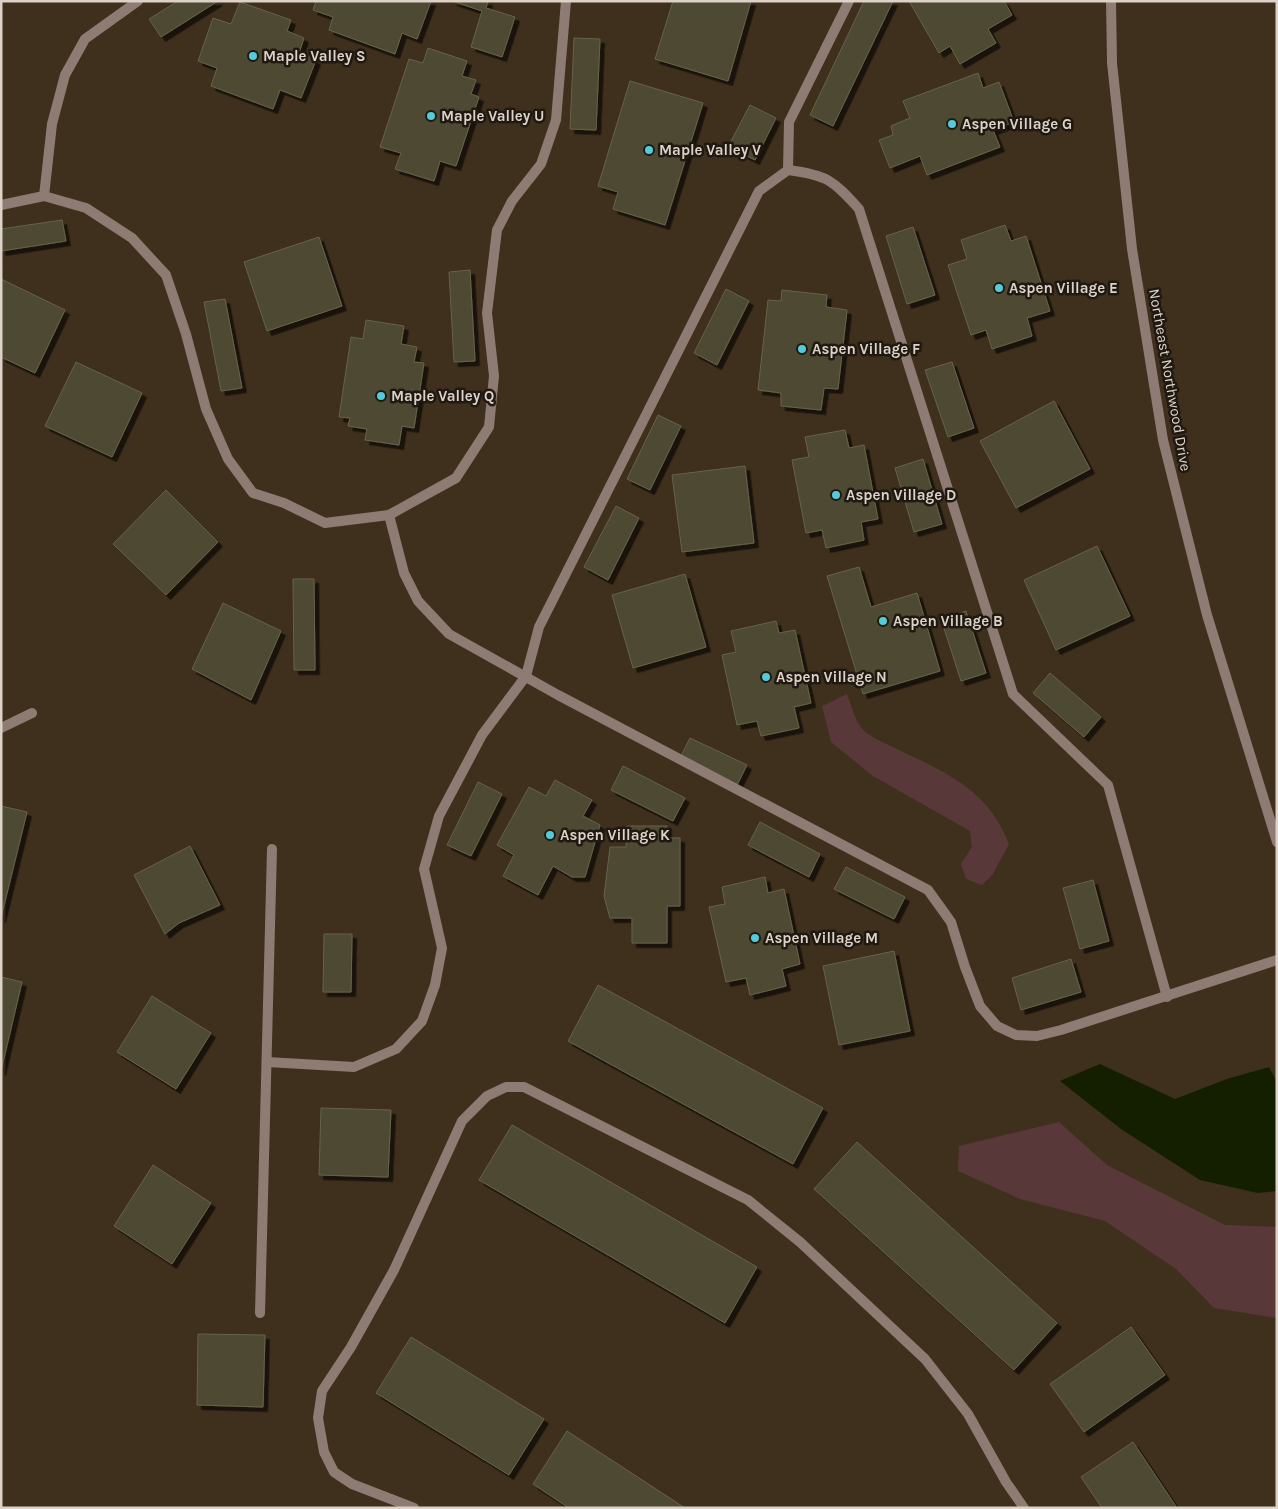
<svg xmlns="http://www.w3.org/2000/svg" width="1278" height="1509" font-family="Karla,sans-serif">
<style>
.green{fill:#593839}
.water{fill:#141f00}
.building{fill:#4d4830;stroke:#67634a;filter:url(#shadow)}
.lines{fill:none;stroke-linecap:round;stroke-linejoin:round}
.service{stroke:#8e7b73;stroke-width:10}
.minor{stroke:#8e7b73;stroke-width:10}
.poi-dot{fill:#53cbdb;stroke:#201911;stroke-width:2}
.labels{text-anchor:middle;dominant-baseline:central;stroke-width:5;stroke-linejoin:round;paint-order:stroke}
.poi-label{font-size:15px;font-weight:bold;fill:#dcd2c7;stroke:#201911;text-anchor:start}
.street-label{font-size:15px;fill:#dcd2c7;stroke:#201911}
</style>
<defs>
<filter id="shadow"><feDropShadow dx="4.5" dy="4.5" stdDeviation="0" flood-color="#0009"/></filter>
</defs>
<rect width="100%" height="100%" fill="#3f2f1d"/>
<!-- green -->
<g class="green">
<path d="M847 694C851 704 854 717 860 726 866 736 885 743 895 748 946 773 987 788 1009 844L993 874 982 885 966 879 961 864 972 847 970 831 873 776 831 742 822 706Z"/>
<path d="M1059 1122 1107 1165 1225 1225 1277 1227V1318L1214 1308 1176 1269 1105 1221 1020 1199 958 1171 959 1146Z"/>
</g>
<!-- water -->
<path class="water" d="M1100 1064 1175 1099 1227 1079 1269 1067 1277 1082V1191L1258 1193 1200 1180 1121 1129 1060 1081Z"/>
<!-- building -->
<g class="building">
<path d="M178 1H218L161 37 149 19Z"/>
<path d="M316 1H431L417 39 402 33 395 54 329 30 333 17 313 10Z"/>
<path d="M452 1H488L486 8 515 17 502 57 471 47 482 11Z"/>
<path d="M673 1H751L728 81 655 59Z"/>
<path d="M864 1H893L833 126 810 115Z"/>
<path d="M909 1H1004L1012 15 988 29 996 43 960 64 950 46 939 53Z"/>
<path d="M240 2 291 20 287 31 304 38 299 53 316 60 301 98 280 90 273 109 211 86 217 68 198 61 213 18 231 24Z"/>
<path d="M574 38 600 39 596 130 570 129Z"/>
<path d="M428 48 467 61 462 76 476 80 471 94 479 97 456 166 440 161 434 181 395 169 401 153 380 147 409 59 423 63Z"/>
<path d="M978 73 983 88 999 82 1014 122 993 130 1000 147 927 175 920 156 890 168 879 140 893 135 891 126 910 118 903 101Z"/>
<path d="M630 81 703 103 665 225 613 209 618 192 598 186Z"/>
<path d="M750 105 776 118 755 160 728 147Z"/>
<path d="M62 220 66 241 1 251V229Z"/>
<path d="M1005 225 1011 241 1026 236 1050 311 1027 318 1032 336 992 349 986 330 971 335 948 265 967 259 961 240Z"/>
<path d="M913 227 935 295 907 304 886 236Z"/>
<path d="M319 237 342 306 267 331 244 262Z"/>
<path d="M470 270 475 361 454 362 449 272Z"/>
<path d="M1 279 65 310 35 373 1 357Z"/>
<path d="M726 289 749 301 717 365 694 353Z"/>
<path d="M782 290 827 295 826 307 847 310 838 389 824 388 821 410 781 406V393L758 390 768 300 781 301Z"/>
<path d="M225 299 242 388 221 391 204 302Z"/>
<path d="M366 320 404 326 401 344 417 347 414 362 424 363 414 428 402 426 399 445 365 440 367 429 348 426 350 418 339 417 351 337 363 339Z"/>
<path d="M76 362 142 393 112 457 45 426Z"/>
<path d="M952 362 974 428 948 437 925 370Z"/>
<path d="M1054 401 1090 469 1016 508 980 441Z"/>
<path d="M658 415 681 426 650 490 627 479Z"/>
<path d="M845 430 849 448 864 445 878 519 861 522 864 540 826 548 822 530 806 533 792 460 809 457 805 437Z"/>
<path d="M923 459 942 524 914 532 895 468Z"/>
<path d="M745 466 754 543 682 552 672 475Z"/>
<path d="M166 490 218 542 166 595 113 544Z"/>
<path d="M616 506 639 518 608 580 584 567Z"/>
<path d="M1097 546 1130 616 1056 650 1024 580Z"/>
<path d="M859 567 871 607 917 593 940 671 863 694 827 576Z"/>
<path d="M685 574 706 647 633 668 612 595Z"/>
<path d="M293 579H314L315 670H294Z"/>
<path d="M223 603 281 631 251 700 192 669Z"/>
<path d="M966 611 986 673 961 681 941 619Z"/>
<path d="M776 621 779 633 795 630 811 703 794 707 799 728 761 736 757 721 737 725 722 655 736 652 731 631Z"/>
<path d="M1050 673 1101 717 1084 737 1033 693Z"/>
<path d="M690 738 747 765 737 785 680 758Z"/>
<path d="M623 766 685 798 673 821 611 790Z"/>
<path d="M555 780 592 800 583 816 600 825 585 877H572L553 866 538 895 503 876 514 855 497 845 529 787 546 796Z"/>
<path d="M478 782 502 794 471 856 447 845Z"/>
<path d="M1 806 27 812 1 918Z"/>
<path d="M760 822 820 854 809 877 748 845Z"/>
<path d="M627 826H667V838H680V906H667V943H632V918H610L604 896 610 847H626Z"/>
<path d="M190 846 220 905 179 923 165 934 134 875Z"/>
<path d="M846 867 905 897 894 919 834 889Z"/>
<path d="M765 877 768 893 784 889 800 964 782 969 786 986 750 995 746 978 726 982 709 907 725 904 722 887Z"/>
<path d="M1093 880 1109 941 1080 949 1063 888Z"/>
<path d="M324 934H352L351 992H323Z"/>
<path d="M894 951 910 1031 839 1045 823 966Z"/>
<path d="M1071 959 1081 992 1021 1010 1012 978Z"/>
<path d="M1 977 22 982 1 1071Z"/>
<path d="M598 985 823 1108 793 1164 568 1041Z"/>
<path d="M152 996 211 1033 176 1089 117 1052Z"/>
<path d="M321 1108 391 1110 388 1177 319 1175Z"/>
<path d="M512 1125 757 1267 725 1323 479 1180Z"/>
<path d="M857 1142 1057 1323 1014 1370 814 1189Z"/>
<path d="M153 1165 211 1203 172 1264 114 1226Z"/>
<path d="M1131 1327 1165 1375 1084 1432 1050 1384Z"/>
<path d="M198 1334 265 1335 263 1407 197 1405Z"/>
<path d="M411 1337 544 1419 509 1475 376 1393Z"/>
<path d="M567 1431 685 1508H569L533 1484Z"/>
<path d="M1133 1442 1177 1508H1102L1081 1477Z"/>
</g>
<g class="lines">
<!-- service -->
<g class="service">
<path d="M788 170C827 175 833 180 859 209L1013 694 1108 785 1167 997"/>
<path d="M44 196 52 124 65 75 85 39 138 1"/>
<path d="M1 205 44 196 86 208 132 238 166 275 186 334 206 409 228 459 253 493 284 503 325 523 389 515 456 478 489 427 494 376 487 313 497 230 512 201 541 164 556 120 566 1"/>
<path d="M389 515 404 573 418 601 449 634 558 695 928 890 951 922 965 967 980 1006 997 1026 1016 1035 1037 1036 1061 1030 1277 960"/>
<path d="M1 728 32 713"/>
<path d="M267 1062 354 1067 396 1049 422 1021 435 985 442 948 424 869 439 816 482 735 526 676 539 627 759 191 788 170 789 122 849 1"/>
<path d="M260 1313 272 849"/>
<path d="M414 1508 352 1484 334 1472 324 1452 318 1418 322 1391 351 1347 394 1270 462 1121 487 1096 506 1087H524L748 1200 800 1242 925 1359 968 1414 1006 1482 1024 1508"/>
</g>
<!-- minor -->
<path class="minor" d="M1111 1 1112 63 1132 249 1163 440 1207 615 1277 842"/>
</g>
<!-- markers -->
<g class="poi-dot">
<circle cx="253" cy="56" r="5"/>
<circle cx="431" cy="116" r="5"/>
<circle cx="952" cy="124" r="5"/>
<circle cx="649" cy="150" r="5"/>
<circle cx="999" cy="288" r="5"/>
<circle cx="802" cy="349" r="5"/>
<circle cx="381" cy="396" r="5"/>
<circle cx="836" cy="495" r="5"/>
<circle cx="883" cy="621" r="5"/>
<circle cx="766" cy="677" r="5"/>
<circle cx="550" cy="835" r="5"/>
<circle cx="755" cy="938" r="5"/>
</g>
<g class="labels">
<!-- poi labels -->
<g class="poi-label">
<text x="263" y="56">Maple Valley S</text>
<text x="441" y="116">Maple Valley U</text>
<text x="962" y="124">Aspen Village G</text>
<text x="659" y="150">Maple Valley V</text>
<text x="1009" y="288">Aspen Village E</text>
<text x="812" y="349">Aspen Village F</text>
<text x="391" y="396">Maple Valley Q</text>
<text x="846" y="495">Aspen Village D</text>
<text x="893" y="621">Aspen Village B</text>
<text x="776" y="677">Aspen Village N</text>
<text x="560" y="835">Aspen Village K</text>
<text x="765" y="938">Aspen Village M</text>
</g>
<!-- street labels -->
<g class="street-label">
<text transform="translate(1170 380) rotate(80)">Northeast Northwood Drive</text>
</g>
</g>
<!-- border -->
<rect width="1278" height="1509" fill="none" stroke="#dcd2c7" stroke-width="5"/>
</svg>
